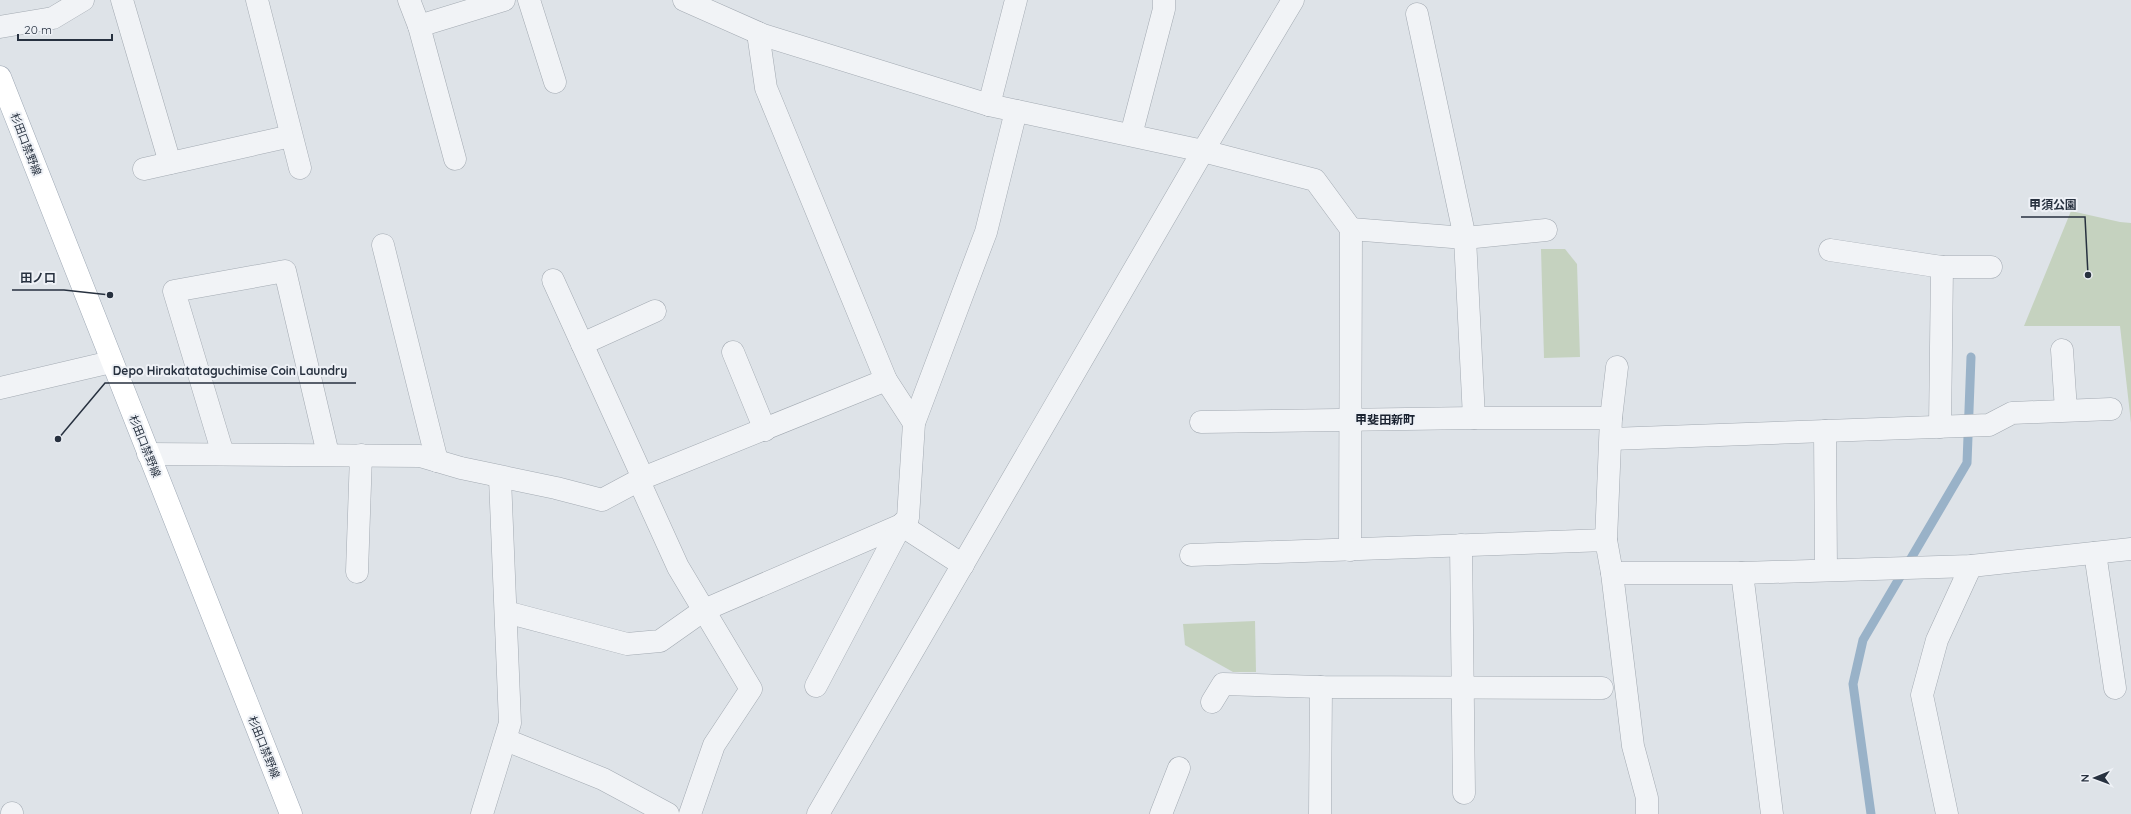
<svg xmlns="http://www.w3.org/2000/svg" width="2131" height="814" font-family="Quicksand,'Noto Sans JP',sans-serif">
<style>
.green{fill:#c5d2bf}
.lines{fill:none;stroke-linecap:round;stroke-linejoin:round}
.stream{stroke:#99b2c8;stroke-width:9}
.minor-casing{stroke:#a3aab2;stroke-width:23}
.major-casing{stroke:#9ea8b4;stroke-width:23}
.minor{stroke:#f1f3f6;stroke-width:22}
.major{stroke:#fff;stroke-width:22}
.labels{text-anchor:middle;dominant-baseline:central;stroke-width:4;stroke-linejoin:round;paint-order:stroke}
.street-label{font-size:11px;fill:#27313f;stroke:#eef1f6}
.neighbourhood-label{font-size:12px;font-weight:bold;fill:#1a2230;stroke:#eef1f6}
.leader{fill:none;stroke:#27313f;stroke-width:1.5}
.callout-dot{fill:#27313f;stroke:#eef1f6;stroke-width:1.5}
.callout-label{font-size:12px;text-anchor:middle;font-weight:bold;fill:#27313f;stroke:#eef1f6;stroke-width:4;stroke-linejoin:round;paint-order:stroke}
</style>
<rect width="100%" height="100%" fill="#dee3e8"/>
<!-- green -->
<g class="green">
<path d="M2071 211 2120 222 2131 223V423L2120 326H2024Z"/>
<path d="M1541 249H1565L1577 264 1580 357 1544 358Z"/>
<path d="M1255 621 1256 672H1233L1185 645 1183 624Z"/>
</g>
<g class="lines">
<!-- stream -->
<path class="stream" d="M1871 814 1853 684 1863 640 1967 463 1971 357"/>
<defs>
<g id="minor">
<path d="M122 0 170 163"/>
<path d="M257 0 300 168"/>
<path d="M409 0 419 26 455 159"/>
<path d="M529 0 555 82"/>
<path d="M684 0 763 35 989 105 1203 151 1315 180 1351 229 1350 550"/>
<path d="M1417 14 1465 238 1474 418"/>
<path d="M419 26 504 0"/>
<path d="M0 27 53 18 83 0"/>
<path d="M758 33 766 88 886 380"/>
<path d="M989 105 1016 0"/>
<path d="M1131 135 1164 9V0"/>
<path d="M144 169 291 136"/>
<path d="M1351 229 1465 238 1546 230"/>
<path d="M383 245 437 461"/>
<path d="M1830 250 1942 267H1991"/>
<path d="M553 280 643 478"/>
<path d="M582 344 655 311"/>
<path d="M2062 350 2066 410"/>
<path d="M733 352 765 430"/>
<path d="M0 388 111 362"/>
<path d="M1201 422 1474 418H1611"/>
<path d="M1940 427 1942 267"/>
<path d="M1825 431 1826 570"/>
<path d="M1611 439 1989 425 2012 413 2111 409"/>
<path d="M148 454 420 456 461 468 556 488 602 500 643 478 886 380 914 423"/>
<path d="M223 454 174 291 285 271 328 454"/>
<path d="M639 481 678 567 751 689 714 745 690 814"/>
<path d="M1606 540 1611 418 1617 367"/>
<path d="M1461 545 1464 793"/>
<path d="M2095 553 2115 688"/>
<path d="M1191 555 1606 540 1612 573H1742L1971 566 2131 549"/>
<path d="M357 572 361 455"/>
<path d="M1612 573 1633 746 1647 798V814"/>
<path d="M1742 573 1772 814"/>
<path d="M506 612 627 644 660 641 704 610 901 525 963 565"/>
<path d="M816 686 901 525 908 518 914 423 986 232 1016 111"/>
<path d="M1212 702 1223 684 1321 687 1602 688"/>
<path d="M506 740 603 779 668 814"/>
<path d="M12 813V814"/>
<path d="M482 814 510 723 500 478"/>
<path d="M818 814 1203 151 1293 0"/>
<path d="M1161 814 1179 768"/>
<path d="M1320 814 1321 687"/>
<path d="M1947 814 1922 695 1937 640 1971 566"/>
</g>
<path id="major" d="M0 77 291 814"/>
</defs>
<!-- minor casing -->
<use href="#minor" class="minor-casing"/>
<!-- major casing -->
<use href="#major" class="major-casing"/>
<!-- minor -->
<use href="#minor" class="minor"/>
<!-- major -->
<use href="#major" class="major"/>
</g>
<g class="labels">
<!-- street labels -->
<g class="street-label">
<text transform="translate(26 144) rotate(69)">杉田口禁野線</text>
<text transform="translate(145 446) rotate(68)">杉田口禁野線</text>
<text transform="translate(264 747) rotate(68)">杉田口禁野線</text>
</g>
<!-- neighbourhood labels -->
<g class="neighbourhood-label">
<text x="1385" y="419">甲斐田新町</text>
</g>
</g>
<!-- callouts -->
<path class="leader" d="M2088 275L2085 217H2021M110 295L64 290H12M58 439L105 383H356"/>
<g class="callout-dot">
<circle cx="2088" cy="275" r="4"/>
<circle cx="110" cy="295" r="4"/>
<circle cx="58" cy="439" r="4"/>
</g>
<g class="callout-label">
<text x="2053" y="209">甲須公園</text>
<text x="38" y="282">田ノ口</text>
<text x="230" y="375">Depo Hirakatataguchimise Coin Laundry</text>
</g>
<!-- north arrow -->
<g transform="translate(2095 778) rotate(269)" stroke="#eef1f6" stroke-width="3" paint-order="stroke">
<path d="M0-3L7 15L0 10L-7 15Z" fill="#27313f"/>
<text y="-6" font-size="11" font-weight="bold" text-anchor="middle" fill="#27313f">N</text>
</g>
<!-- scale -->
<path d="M18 34v6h94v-6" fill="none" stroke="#27313f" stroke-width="2"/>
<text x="24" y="34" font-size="12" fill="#27313f" stroke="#eef1f6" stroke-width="3" paint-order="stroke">20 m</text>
</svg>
